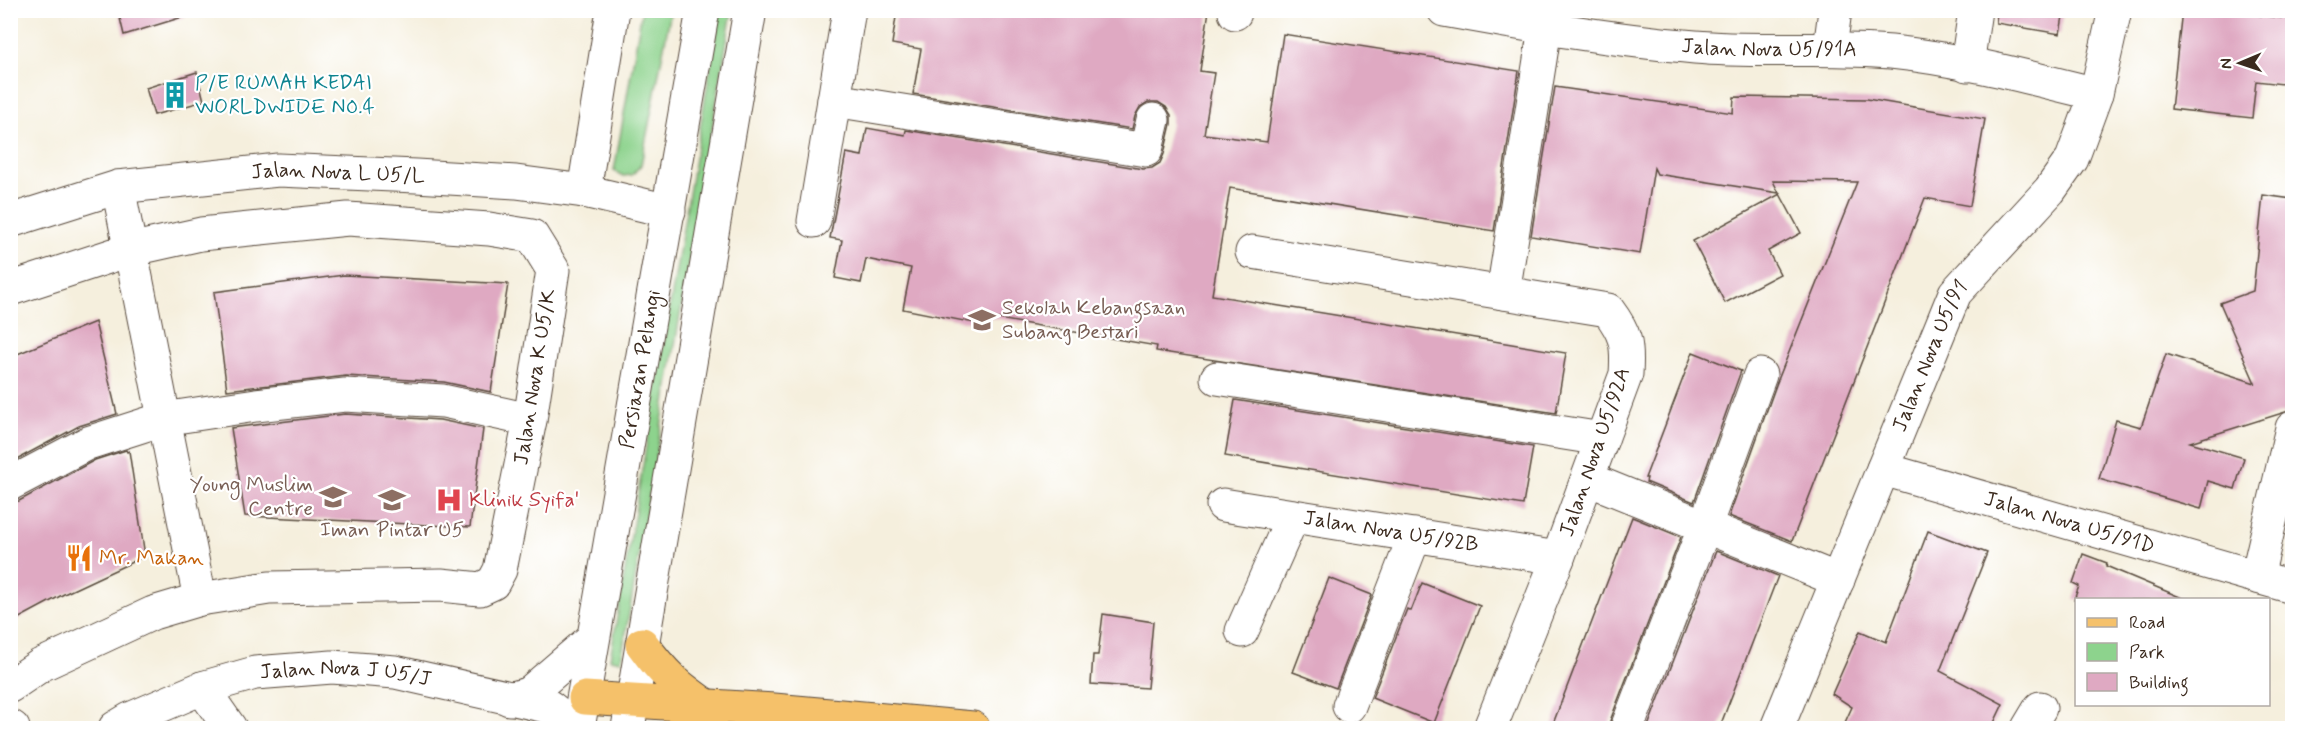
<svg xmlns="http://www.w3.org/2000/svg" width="2303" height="739" font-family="Mynerve,sans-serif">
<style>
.green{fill:#8dd38d;stroke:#647e56;stroke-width:1.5}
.building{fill:#dfa9c2}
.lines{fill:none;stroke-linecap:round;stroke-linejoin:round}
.minor-casing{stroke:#57483b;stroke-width:35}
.major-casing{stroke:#57483b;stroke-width:35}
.minor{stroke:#fff;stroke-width:33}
.major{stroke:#f5c16b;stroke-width:33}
.labels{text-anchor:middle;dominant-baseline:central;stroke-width:4.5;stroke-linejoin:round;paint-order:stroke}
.street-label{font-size:21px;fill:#3b2a1e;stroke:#fff}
.culture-label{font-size:21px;fill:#0d838f;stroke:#fff;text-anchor:start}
.education-label{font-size:21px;fill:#785e54;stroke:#fff;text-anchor:start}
.health-label{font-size:21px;fill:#be3a42;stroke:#fff;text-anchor:start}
.food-label{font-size:21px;fill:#c56008;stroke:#fff;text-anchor:start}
</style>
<rect width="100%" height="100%" fill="#fff"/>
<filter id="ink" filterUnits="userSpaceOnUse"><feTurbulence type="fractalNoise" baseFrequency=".0167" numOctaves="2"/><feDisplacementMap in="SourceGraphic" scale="12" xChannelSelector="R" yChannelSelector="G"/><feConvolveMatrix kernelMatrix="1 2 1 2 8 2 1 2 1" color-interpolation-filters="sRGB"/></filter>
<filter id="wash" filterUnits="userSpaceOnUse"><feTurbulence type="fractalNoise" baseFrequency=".008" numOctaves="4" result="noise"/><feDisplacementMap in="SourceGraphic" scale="24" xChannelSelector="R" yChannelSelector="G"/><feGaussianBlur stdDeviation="1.35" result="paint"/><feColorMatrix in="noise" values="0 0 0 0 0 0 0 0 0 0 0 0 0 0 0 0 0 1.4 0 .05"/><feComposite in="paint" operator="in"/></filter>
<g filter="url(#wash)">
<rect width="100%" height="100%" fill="#f5efdd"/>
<!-- green -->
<g class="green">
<path d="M642 10 671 11 641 165 632 175 623 176 614 171Z"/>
<path d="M720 11H732L621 661 610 659Z"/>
</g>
<g id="blocks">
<!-- building -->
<g class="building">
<path d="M118 10H185L186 16 124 35Z"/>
<path d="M897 10H1209L1200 71 1214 73 1204 134 1267 142 1283 34 1519 71 1494 231 1230 188 1212 295 1566 353 1556 413 1156 351 1157 346 976 315 974 323 903 309 911 268 866 259 861 283 835 278 842 240 830 238 846 153 862 156 867 128 905 135 906 130 1143 169 1152 168 1160 163 1164 154 1171 124V115L1166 107 1158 102H1148L1140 107 1135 116 1132 129 913 94 921 49 892 44Z"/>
<path d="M1997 10H2064L2060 34 1996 23Z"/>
<path d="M2182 10H2210L2292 19V85L2256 81 2252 118 2171 109Z"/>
<path d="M197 72 204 101 154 115 146 88Z"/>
<path d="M1555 87 1733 113 1734 97 1867 99 1985 119 1970 206 1925 198 1792 541 1729 516 1776 385 1857 182 1773 181 1779 193 1657 174 1654 168 1640 254 1531 236Z"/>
<path d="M1780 194 1801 233 1768 251 1780 274 1725 303 1693 241Z"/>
<path d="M2263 195 2292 199V410L2190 442 2244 458 2235 489 2208 481 2201 509 2099 479 2116 420 2141 427 2166 354 2255 383 2220 303 2253 291Z"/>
<path d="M344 275 508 284 491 392 444 382 346 376 227 390 214 292Z"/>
<path d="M95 322 117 414 79 426 10 463V357Z"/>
<path d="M1693 352 1741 371 1694 502 1646 482 1647 478H1645Z"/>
<path d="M1235 400 1533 447 1523 505 1225 456Z"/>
<path d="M345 414 440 420 483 429 470 527 245 516 231 428Z"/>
<path d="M126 450 127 452 129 451 145 556 64 594 10 623V503L19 501 95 460Z"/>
<path d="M1632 517 1681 537 1610 721 1609 729H1551Z"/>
<path d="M1928 531 1987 553 1940 671 2003 704 1991 729H1842L1852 707 1832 694 1860 631 1886 642Z"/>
<path d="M1716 551 1778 576 1719 729H1647Z"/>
<path d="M2083 554 2107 563 2106 566 2187 600H2074L2079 586 2073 583Z"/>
<path d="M1329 578 1372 595 1336 688 1293 672Z"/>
<path d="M1422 583 1480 606 1434 723 1372 698 1407 609 1411 611Z"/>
<path d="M1103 614 1153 622 1147 688 1091 684 1093 655H1098Z"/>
</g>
</g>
</g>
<g filter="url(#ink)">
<use href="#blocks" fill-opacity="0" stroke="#57483b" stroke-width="1.5"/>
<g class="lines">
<defs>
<g id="minor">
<path id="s1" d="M1444 10C1527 25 1611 40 1695 47 1761 53 1826 46 1891 52 1960 59 2028 77 2096 94"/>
<path d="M1235 13V10"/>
<path d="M1830 49 1835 10"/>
<path d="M1967 65 1975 10"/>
<path d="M834 100 1146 150 1153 120"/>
<path d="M118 187 200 599"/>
<path d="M584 191 613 10"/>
<path id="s2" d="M10 221 118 187 278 170 416 176 516 182 584 191 669 211"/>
<path d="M814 221 849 10"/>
<path d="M1252 252 1608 310C1626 334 1628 344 1626 374L1558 558 1490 728"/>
<path d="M10 289 129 250 201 234 348 219 489 229 532 236 553 270 530 420 500 570 493 583 480 589 441 585 269 588 200 599 153 613 41 665 10 686"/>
<path d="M1503 293 1545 28"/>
<path d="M1217 378 1602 439"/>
<path id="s3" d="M1883 469 2292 587"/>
<path d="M1588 479 1838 580"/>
<path d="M10 484 88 443 163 419 256 405 345 395 443 401 530 420"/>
<path id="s4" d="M1223 505 1558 558"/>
<path d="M2257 577 2292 428"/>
<path d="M1242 631 1293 516"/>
<path d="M202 688 230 728"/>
<path d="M509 699 528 694 592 639"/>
<path d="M1349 706 1415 535"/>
<path d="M10 726 13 728"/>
<path id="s5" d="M115 728 130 719 202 688 255 673 332 667 395 672 550 707 576 728"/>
<path id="s6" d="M578 728 703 10"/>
<path d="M628 728 750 10"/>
<path d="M1627 728 1705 526 1760 375"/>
<path id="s7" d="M1777 728 1955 293 2050 190 2072 159 2096 94 2115 10"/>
<path d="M2028 728 2040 708"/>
</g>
<g id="major">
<path d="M642 644C664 675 678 686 708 707"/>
<path d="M585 698 774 710 973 728"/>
</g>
</defs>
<!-- minor casing -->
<use href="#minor" class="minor-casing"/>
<!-- major casing -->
<use href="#major" class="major-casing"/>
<!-- minor -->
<use href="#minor" class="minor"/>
<!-- major -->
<use href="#major" class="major"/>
</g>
</g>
<!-- icons -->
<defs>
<symbol id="building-bare" viewBox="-9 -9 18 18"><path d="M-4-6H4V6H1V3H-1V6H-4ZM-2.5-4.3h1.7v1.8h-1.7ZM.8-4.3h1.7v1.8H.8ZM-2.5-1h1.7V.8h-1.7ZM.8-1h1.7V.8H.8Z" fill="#0f9aa8" stroke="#fff" stroke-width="2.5" paint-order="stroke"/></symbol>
<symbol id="school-bare" viewBox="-9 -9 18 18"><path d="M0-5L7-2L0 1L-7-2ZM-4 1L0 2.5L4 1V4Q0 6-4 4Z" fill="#8d6e63" stroke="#fff" stroke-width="2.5" paint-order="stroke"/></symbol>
<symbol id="hospital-bare" viewBox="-9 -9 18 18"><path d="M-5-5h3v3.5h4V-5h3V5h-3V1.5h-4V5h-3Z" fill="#e0444e" stroke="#fff" stroke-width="2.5" paint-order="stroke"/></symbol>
<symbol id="restaurant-bare" viewBox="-9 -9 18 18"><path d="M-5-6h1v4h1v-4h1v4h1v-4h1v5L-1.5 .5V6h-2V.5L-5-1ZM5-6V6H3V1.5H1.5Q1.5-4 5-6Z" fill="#e8710a" stroke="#fff" stroke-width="2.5" paint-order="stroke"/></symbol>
</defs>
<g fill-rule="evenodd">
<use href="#building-bare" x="156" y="76" width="38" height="38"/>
<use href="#school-bare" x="963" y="301" width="38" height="38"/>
<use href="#school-bare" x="314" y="478" width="38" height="38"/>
<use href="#school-bare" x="373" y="481" width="38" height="38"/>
<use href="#hospital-bare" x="430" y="481" width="38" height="38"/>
<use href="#restaurant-bare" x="60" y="539" width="38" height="38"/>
</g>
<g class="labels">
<!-- street labels -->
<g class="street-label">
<text stroke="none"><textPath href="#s1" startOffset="328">Jalan Nova U5/91A</textPath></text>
<text stroke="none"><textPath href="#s2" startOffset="334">Jalan Nova L U5/L</textPath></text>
<text stroke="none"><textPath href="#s7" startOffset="402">Jalan Nova U5/91</textPath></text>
<text stroke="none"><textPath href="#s6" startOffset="364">Persiaran Pelangi</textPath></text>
<text transform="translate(535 377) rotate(-81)">Jalan Nova K U5/K</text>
<text transform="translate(1595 452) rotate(-71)">Jalan Nova U5/92A</text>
<text stroke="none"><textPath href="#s3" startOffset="194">Jalan Nova U5/91D</textPath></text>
<text stroke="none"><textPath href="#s4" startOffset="170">Jalan Nova U5/92B</textPath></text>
<text stroke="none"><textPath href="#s5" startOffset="242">Jalan Nova J U5/J</textPath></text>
</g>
<!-- culture labels -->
<g class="culture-label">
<text x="195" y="83">P/E RUMAH KEDAI<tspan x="195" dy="24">WORLDWIDE NO.4</tspan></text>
</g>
<!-- education labels -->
<g class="education-label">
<text x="1002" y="308">Sekolah Kebangsaan<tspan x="1002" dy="24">Subang Bestari</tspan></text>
<text x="313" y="485" text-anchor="end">Young Muslim<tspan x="313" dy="24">Centre</tspan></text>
<text x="392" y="530" text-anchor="middle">Iman Pintar U5</text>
</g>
<!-- health labels -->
<g class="health-label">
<text x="469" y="500">Klinik Syifa'</text>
</g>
<!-- food labels -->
<g class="food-label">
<text x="99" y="558">Mr. Makan</text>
</g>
</g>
<!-- margin -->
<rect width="2303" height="739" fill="none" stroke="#fff" stroke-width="36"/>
<!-- legend -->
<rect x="2075" y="598" width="195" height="108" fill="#ffffff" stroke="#b1aaa5" stroke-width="1.5"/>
<rect x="2087" y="618" width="30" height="9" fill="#f5c16b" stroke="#b1aaa5" stroke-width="1.5"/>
<text x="2129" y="628" font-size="18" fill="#3b2a1e">Road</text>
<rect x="2087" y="643" width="30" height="18" fill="#8dd38d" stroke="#b1aaa5" stroke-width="1.5"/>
<text x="2129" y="658" font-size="18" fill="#3b2a1e">Park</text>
<rect x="2087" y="673" width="30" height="18" fill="#dfa9c2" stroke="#b1aaa5" stroke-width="1.5"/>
<text x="2129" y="688" font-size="18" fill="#3b2a1e">Building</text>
<!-- north arrow -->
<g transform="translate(2240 63) rotate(268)" stroke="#ffffff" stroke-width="4.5" paint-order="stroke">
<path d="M0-4.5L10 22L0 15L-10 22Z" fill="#3b2a1e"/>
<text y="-9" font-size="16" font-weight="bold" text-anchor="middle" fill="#3b2a1e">N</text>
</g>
</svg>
